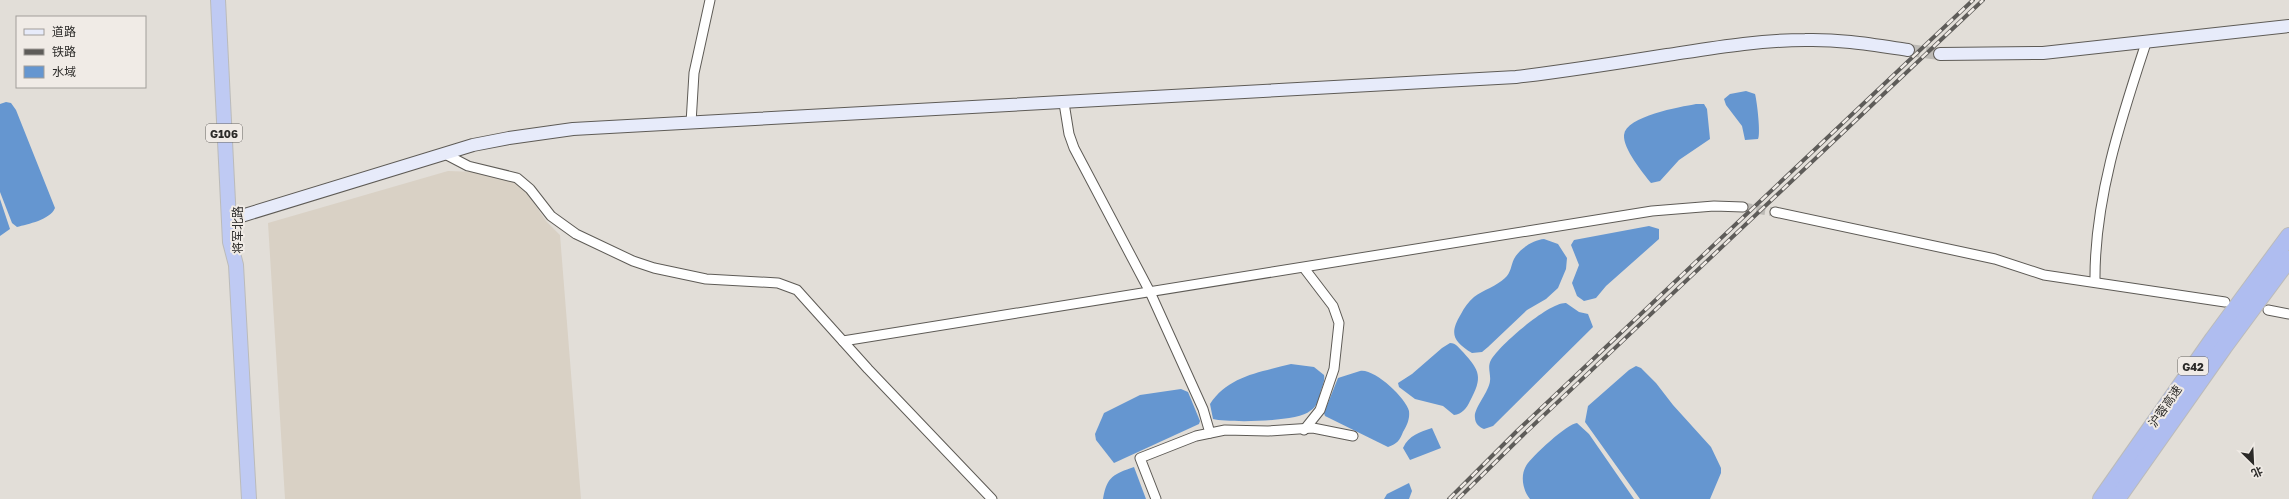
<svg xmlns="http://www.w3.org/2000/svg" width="2289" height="499" font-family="'Golos Text','Noto Sans SC',sans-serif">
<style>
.built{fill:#d9d1c5}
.water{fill:#6596d0}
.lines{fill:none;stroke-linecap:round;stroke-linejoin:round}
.minor-tunnel{stroke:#bdbab5;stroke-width:9;stroke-dasharray:9 4.5;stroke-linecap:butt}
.secondary-tunnel{stroke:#bdbab5;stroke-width:12;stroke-dasharray:12 6;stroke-linecap:butt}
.minor-casing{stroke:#5e5b56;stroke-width:11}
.secondary-casing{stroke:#5e5b56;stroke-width:14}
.trunk-casing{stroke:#bbbbba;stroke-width:16}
.motorway-casing{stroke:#bbbbba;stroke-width:18}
.minor{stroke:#fff;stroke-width:9}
.secondary{stroke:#e7ebfa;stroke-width:12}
.trunk{stroke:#bfcaf3;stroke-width:14}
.motorway{stroke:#afbdf0;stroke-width:16}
.rail-casing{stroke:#5e5c59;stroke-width:4}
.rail{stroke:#f0ebe6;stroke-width:2.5;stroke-dasharray:8;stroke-linecap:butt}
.labels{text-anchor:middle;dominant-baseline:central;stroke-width:4;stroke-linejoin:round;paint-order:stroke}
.shield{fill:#f0ebe6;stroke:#666461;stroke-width:1}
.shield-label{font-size:11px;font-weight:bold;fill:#2b2a28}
.street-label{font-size:12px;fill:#2b2a28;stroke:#f0ebe6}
</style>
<rect width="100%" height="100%" fill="#e2ded8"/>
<!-- built -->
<path class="built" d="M448 171 477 172 513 181 525 190 546 221 560 235 581 499H285L268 223Z"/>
<!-- water -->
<g class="water">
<path d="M1746 91 1755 94C1757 101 1761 135 1758 139L1745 140 1742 126 1726 105 1724 99 1730 94Z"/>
<path d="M6 102 11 103 16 110 55 208C50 220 28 224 17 227L12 223 0 192V104Z"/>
<path d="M1696 104H1704L1707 109 1710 139 1679 160 1660 181 1651 183C1643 173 1623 149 1624 135 1626 116 1680 107 1696 104Z"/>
<path d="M0 199 10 229 0 236Z"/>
<path d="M1649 226 1659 229V239L1606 286 1596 298 1584 301 1577 296 1572 283 1579 265 1571 245 1574 240Z"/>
<path d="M1544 239 1558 244 1567 258 1566 269 1558 288 1546 299 1527 310 1488 347 1482 352 1472 353C1453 341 1449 334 1461 314 1464 308 1468 302 1474 297 1483 290 1497 286 1505 278 1511 273 1511 265 1514 259 1519 249 1533 240 1544 239Z"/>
<path d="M1566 303 1579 312 1588 314 1593 327 1493 426 1484 429C1479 427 1475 423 1475 418 1473 409 1489 392 1490 381 1491 374 1487 367 1491 360 1500 345 1549 302 1566 303Z"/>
<path d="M1450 343C1456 343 1459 348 1463 352 1480 371 1483 377 1470 401 1467 408 1462 414 1454 415L1443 406 1415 399 1399 387 1398 383 1412 374 1442 348Z"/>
<path d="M1291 364 1314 367 1324 375C1325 380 1323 385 1321 390 1319 398 1318 406 1310 411 1298 422 1230 423 1213 419L1210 404C1228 376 1260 372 1291 364Z"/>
<path d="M1636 366 1641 368 1656 383 1673 405 1711 447 1721 468V473L1710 499H1640L1585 422 1588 406 1629 370Z"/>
<path d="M1360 371C1374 368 1406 398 1409 411 1410 419 1407 425 1403 432 1400 440 1397 444 1388 447L1325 416 1324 413 1338 378Z"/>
<path d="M1181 389 1188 392 1200 421 1199 424 1114 463 1096 440 1095 434 1104 413 1140 395Z"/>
<path d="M1577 423 1589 434 1634 499H1530C1523 491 1520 476 1526 466 1531 457 1568 423 1577 423Z"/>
<path d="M1432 428 1441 448 1410 460 1403 448C1409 435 1420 432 1432 428Z"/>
<path d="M1134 467 1146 499H1103C1107 476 1114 474 1134 467Z"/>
<path d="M1409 483 1412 491 1409 499H1384L1387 494Z"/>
</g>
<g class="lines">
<!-- minor-tunnel -->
<path class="minor-tunnel" d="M1743 207 1775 212"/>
<!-- secondary-tunnel -->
<path class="secondary-tunnel" d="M1908 50 1940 54"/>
<defs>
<g id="minor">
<path d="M1064 103 1069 134 1074 148 1150 292 1203 409 1210 433"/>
<path d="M691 123 694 73 710 0"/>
<path d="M445 154 468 166 517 178 530 189 551 216 576 234 633 261 654 268 706 279 778 283 797 290 868 369 992 499"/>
<path d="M1775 212 1995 259 2044 275 2225 302"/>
<path d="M1304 268 1333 306 1339 323 1334 369 1320 410 1304 430"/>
<path d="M2095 282C2094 200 2121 119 2146 43"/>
<path d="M2268 310 2289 314"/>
<path d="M843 341 1652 211 1714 206 1743 207"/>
<path d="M1156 499 1140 458 1196 436 1225 430 1268 431 1313 428 1353 436"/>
</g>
<g id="secondary">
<path d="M1940 54 2043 53 2289 26"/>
<path d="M238 217 473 145 509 138 573 129 1516 77C1567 71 1617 63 1667 55 1713 48 1759 40 1805 40 1840 39 1874 45 1908 50"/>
</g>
<path id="trunk" d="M218 0 230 242 236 265 249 499"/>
<g id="motorway">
<path d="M2101 499 2213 339 2289 236"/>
<path d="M2117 499 2224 347 2289 259"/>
</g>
</defs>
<!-- minor casing -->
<use href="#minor" class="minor-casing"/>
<!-- secondary casing -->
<use href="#secondary" class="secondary-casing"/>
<!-- trunk casing -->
<use href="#trunk" class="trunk-casing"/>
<!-- motorway casing -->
<use href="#motorway" class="motorway-casing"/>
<!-- minor -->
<use href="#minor" class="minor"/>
<!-- secondary -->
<use href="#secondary" class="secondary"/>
<!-- trunk -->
<use href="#trunk" class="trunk"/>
<!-- motorway -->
<use href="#motorway" class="motorway"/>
<defs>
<g id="rail">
<path d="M1449 499 1517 431 1973 0"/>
<path d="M1458 499 1522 436 1983 0"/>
</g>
</defs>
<!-- rail casing -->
<use href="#rail" class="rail-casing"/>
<!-- rail -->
<use href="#rail" class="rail"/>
</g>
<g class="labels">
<!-- shield labels -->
<g class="shield">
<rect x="206" y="124" width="36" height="18" rx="3"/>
<rect x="2178" y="357" width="30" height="18" rx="3"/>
</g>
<g class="shield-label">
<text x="224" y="133">G106</text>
<text x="2193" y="366">G42</text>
</g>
<!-- street labels -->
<g class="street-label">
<text transform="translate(237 230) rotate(-90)">将军北路</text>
<text transform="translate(2165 406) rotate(-55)">沪蓉高速</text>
</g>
</g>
<!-- legend -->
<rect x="16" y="16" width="130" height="72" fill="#f0ebe6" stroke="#a19e9a"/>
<rect x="24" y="29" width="20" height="6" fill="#e7ebfa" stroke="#a19e9a"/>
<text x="52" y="36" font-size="12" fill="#2b2a28">道路</text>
<rect x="24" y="49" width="20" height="6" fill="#5e5c59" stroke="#a19e9a"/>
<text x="52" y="56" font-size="12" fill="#2b2a28">铁路</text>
<rect x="24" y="66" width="20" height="12" fill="#6596d0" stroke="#a19e9a"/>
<text x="52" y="76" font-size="12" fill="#2b2a28">水域</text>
<!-- north arrow -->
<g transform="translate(2253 463) rotate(156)" stroke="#f0ebe6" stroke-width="3" paint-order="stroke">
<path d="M0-3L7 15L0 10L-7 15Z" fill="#2b2a28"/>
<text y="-6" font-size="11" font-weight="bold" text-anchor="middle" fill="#2b2a28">北</text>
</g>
</svg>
